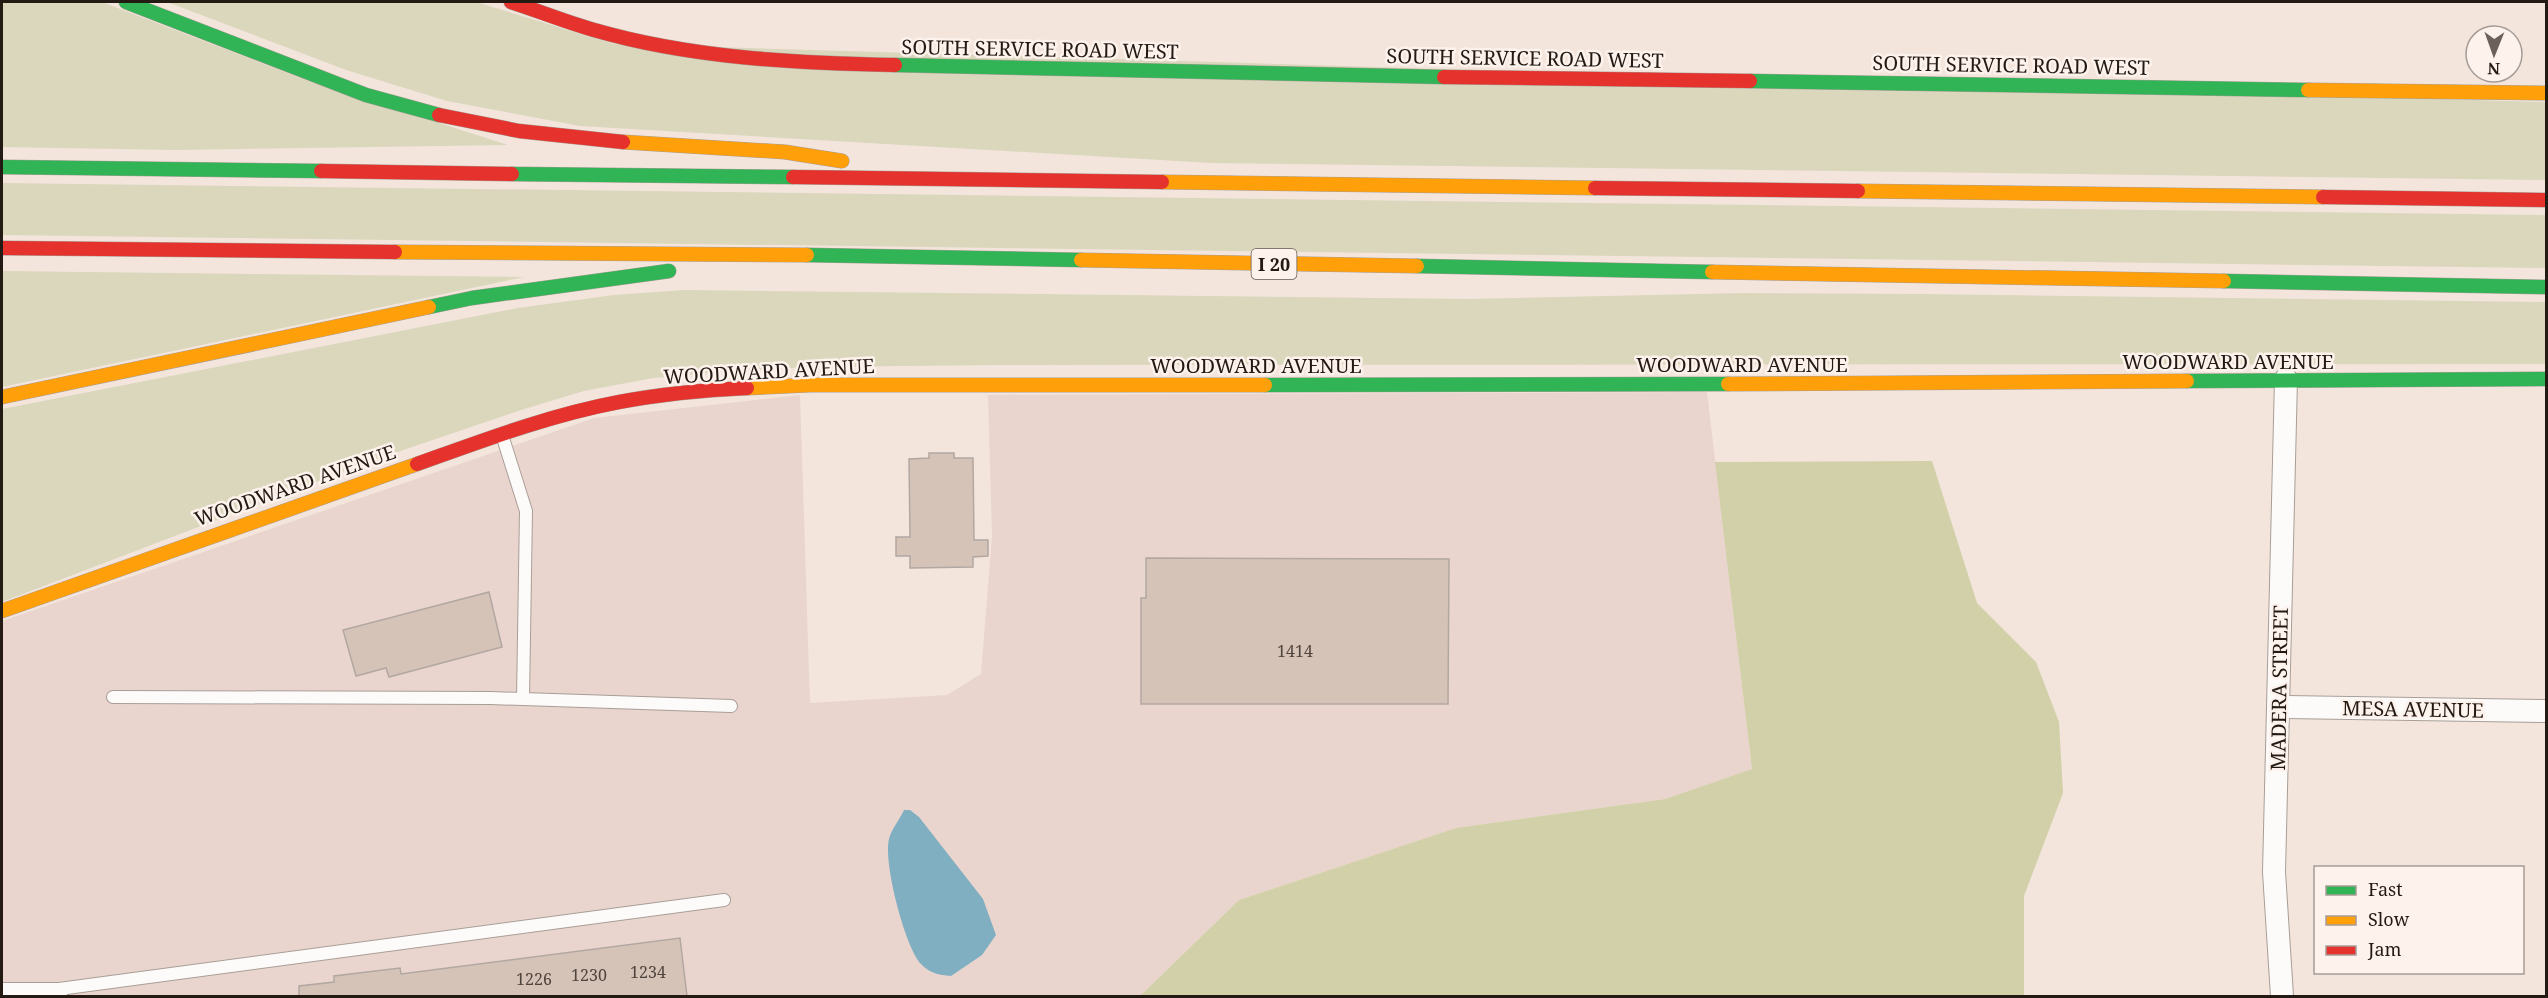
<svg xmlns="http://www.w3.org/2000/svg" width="2548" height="998" font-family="'Noto Serif',serif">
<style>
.commercial{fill:#ead5ce}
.green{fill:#dad7bd}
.forest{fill:#d1d0a8}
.water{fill:#7fafc1}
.building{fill:#d5c3b8;stroke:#b2a7a1;stroke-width:1.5}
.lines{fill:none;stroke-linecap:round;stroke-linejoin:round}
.lane-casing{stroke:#a89e97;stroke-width:14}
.street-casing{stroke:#a89e97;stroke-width:24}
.fast-casing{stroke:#a89e97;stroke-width:15}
.slow-casing{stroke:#a89e97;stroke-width:15}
.jam-casing{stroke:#a89e97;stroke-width:15}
.lane{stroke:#fdfbfa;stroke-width:12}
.street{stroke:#fdfbfa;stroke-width:22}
.fast{stroke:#30b455;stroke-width:14}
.slow{stroke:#ff9f0a;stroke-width:14}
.jam{stroke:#e5322d;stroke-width:14}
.labels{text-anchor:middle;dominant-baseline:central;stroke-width:5;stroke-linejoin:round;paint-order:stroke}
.number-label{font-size:16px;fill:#50443d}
.shield{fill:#fdf2ec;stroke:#645b55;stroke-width:1.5}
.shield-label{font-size:18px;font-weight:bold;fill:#231a14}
.street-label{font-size:20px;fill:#231a14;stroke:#fdf2ec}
</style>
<rect width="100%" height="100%" fill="#f3e5dc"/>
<!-- commercial -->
<path class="commercial" d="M1707 392 1752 769 1665 799 1456 828 1239 900 1140 996H2V621L594 418 800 395 810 703 947 695 981 674 992 536 988 395Z"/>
<!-- green -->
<g class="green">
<path d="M2 2H102L308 81 508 145 176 150 2 147Z"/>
<path d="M167 2H476L614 44 2546 102V180L1211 163 580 126 447 101 346 70Z"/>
<path d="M2 183 2546 215V268L2 235Z"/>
<path d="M2 271 524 277 2 387Z"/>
<path d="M684 290 1470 299 1744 293 1922 294 2546 302V364L998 365 810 367 709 373 653 378 584 391 521 410 371 461 2 602V409L518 308 614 295Z"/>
</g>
<!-- forest -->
<path class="forest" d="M1932 461 1977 603 2036 662 2059 722 2063 793 2024 896V996H1140L1239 900 1456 828 1665 799 1752 769 1715 462Z"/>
<!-- water -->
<path class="water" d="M904 810H910L919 817 983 899 996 935 982 955 951 976C939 975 929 973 921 964 905 947 883 862 889 839 891 830 900 819 904 810Z"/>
<!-- building -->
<g class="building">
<path d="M929 453H954V458H973L974 540H988V556L973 557V567L910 568V556H896V537H910L909 459 929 458Z"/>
<path d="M1146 558 1449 559 1448 704H1141V598H1146Z"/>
<path d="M489 592 502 647 389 677 386 668 356 676 343 630Z"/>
<path d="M680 938 687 996H299V986L334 982V976L400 968 401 974Z"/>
</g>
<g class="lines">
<defs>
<g id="lane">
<path d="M502 435 526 511 523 699"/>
<path d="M113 697 491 698 731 706"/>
<path d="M2 989H59L61 995"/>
<path d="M59 989 724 900"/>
</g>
<g id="street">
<path d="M2279 707 2546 711"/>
<path d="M2282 996 2274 872 2286 379"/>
</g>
<g id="fast">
<path d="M126 2 366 95 439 115"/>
<path d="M895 65 1444 77"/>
<path d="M1750 81 2308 90"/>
<path d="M2 167 321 171"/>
<path d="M512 174 793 177"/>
<path d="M807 255 1081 260"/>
<path d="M1417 266 1712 272"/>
<path d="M2224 281 2546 287"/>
<path d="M429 307 472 298 669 271"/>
<path d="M2187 381 2546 379"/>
<path d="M1265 385 1728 384"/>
</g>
<g id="slow">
<path d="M2308 90 2546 93"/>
<path d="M623 142 785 152 842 161"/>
<path d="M1162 182 1595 188"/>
<path d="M1858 191 2323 197"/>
<path d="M395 252 807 255"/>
<path d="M1081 260 1417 266"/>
<path d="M1712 272 2224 281"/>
<path d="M1728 384 2187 381"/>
<path d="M747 388 810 385H1265"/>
<path d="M2 397 429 307"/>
<path d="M2 611 417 464"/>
</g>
<g id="jam">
<path d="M511 2C539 11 566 22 594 30 691 58 794 63 895 65"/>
<path d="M1444 77 1750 81"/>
<path d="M439 115 519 131 623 142"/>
<path d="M321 171 512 174"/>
<path d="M793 177 1162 182"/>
<path d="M1595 188 1858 191"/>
<path d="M2323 197 2546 200"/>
<path d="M2 248 395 252"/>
<path d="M417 464C484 440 550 415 619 402 662 394 704 390 747 388"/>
</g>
</defs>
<!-- lane casing -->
<use href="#lane" class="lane-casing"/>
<!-- street casing -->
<use href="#street" class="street-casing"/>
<!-- fast casing -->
<use href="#fast" class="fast-casing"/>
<!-- slow casing -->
<use href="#slow" class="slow-casing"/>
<!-- jam casing -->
<use href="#jam" class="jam-casing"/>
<!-- lane -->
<use href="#lane" class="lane"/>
<!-- street -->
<use href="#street" class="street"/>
<!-- fast -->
<use href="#fast" class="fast"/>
<!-- slow -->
<use href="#slow" class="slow"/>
<!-- jam -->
<use href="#jam" class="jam"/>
</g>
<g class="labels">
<!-- number labels -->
<g class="number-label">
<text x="1295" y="651">1414</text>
<text x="648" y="972">1234</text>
<text x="589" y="975">1230</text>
<text x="534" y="979">1226</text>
</g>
<!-- shield labels -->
<rect class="shield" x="1251.5" y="249" width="45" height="30" rx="4.5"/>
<g class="shield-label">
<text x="1274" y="264">I 20</text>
</g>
<!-- street labels -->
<g class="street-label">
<text transform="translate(1040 49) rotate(1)">SOUTH SERVICE ROAD WEST</text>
<text transform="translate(1525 58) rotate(1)">SOUTH SERVICE ROAD WEST</text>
<text transform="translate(2011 65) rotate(1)">SOUTH SERVICE ROAD WEST</text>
<text x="2228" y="361">WOODWARD AVENUE</text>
<text x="1742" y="364">WOODWARD AVENUE</text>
<text x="1256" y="365">WOODWARD AVENUE</text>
<text transform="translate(769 371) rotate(-3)">WOODWARD AVENUE</text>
<text transform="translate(295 485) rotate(-19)">WOODWARD AVENUE</text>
<text transform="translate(2279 688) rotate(-89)">MADERA STREET</text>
<text transform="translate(2413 709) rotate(1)">MESA AVENUE</text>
</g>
</g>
<!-- border -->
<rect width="2548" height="998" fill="none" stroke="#231a14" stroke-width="6"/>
<!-- legend -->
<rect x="2314" y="866" width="210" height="108" fill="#fdf2ec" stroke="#a69c96" stroke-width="1.5"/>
<rect x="2326" y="886" width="30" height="9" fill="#30b455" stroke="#a69c96" stroke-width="1.5"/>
<text x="2368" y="896" font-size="18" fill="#231a14">Fast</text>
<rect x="2326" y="916" width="30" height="9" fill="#ff9f0a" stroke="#a69c96" stroke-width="1.5"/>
<text x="2368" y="926" font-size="18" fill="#231a14">Slow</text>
<rect x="2326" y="946" width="30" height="9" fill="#e5322d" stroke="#a69c96" stroke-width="1.5"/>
<text x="2368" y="956" font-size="18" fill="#231a14">Jam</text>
<!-- north arrow -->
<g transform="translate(2494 54) rotate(181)"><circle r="28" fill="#fdf2ec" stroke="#a69c96" stroke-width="1.5"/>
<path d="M0-4.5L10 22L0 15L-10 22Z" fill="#6c615a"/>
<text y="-9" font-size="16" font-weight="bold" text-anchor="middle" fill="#231a14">N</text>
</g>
</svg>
